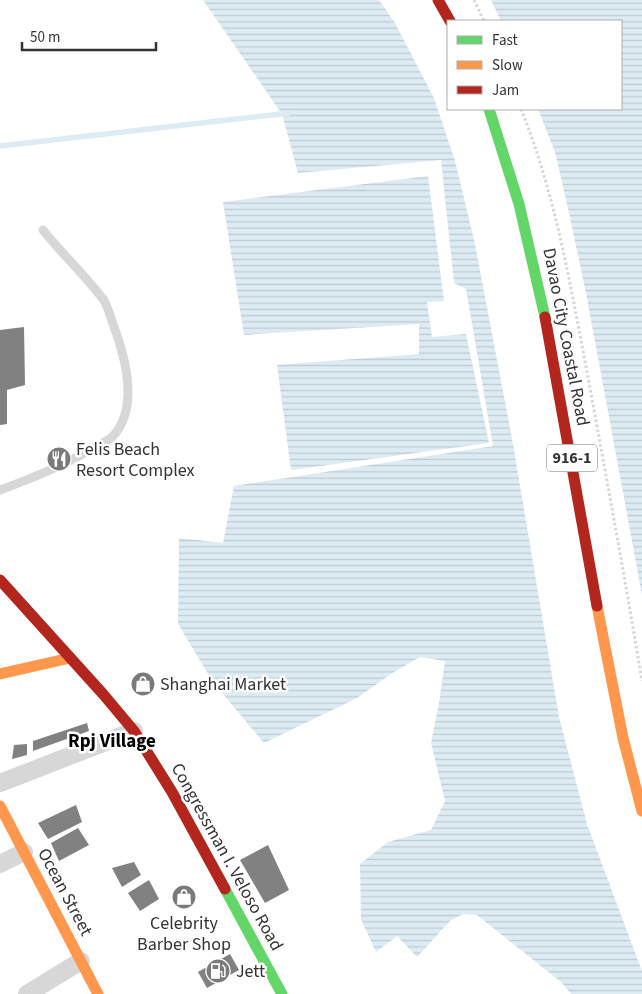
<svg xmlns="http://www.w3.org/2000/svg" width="642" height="994" font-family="'Source Sans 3',sans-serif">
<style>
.water{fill:url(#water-rules)}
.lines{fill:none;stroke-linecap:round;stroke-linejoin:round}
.stream{stroke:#ddebf3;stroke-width:5.5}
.building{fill:#818181}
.path{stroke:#d6d6d6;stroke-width:3;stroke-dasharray:2.5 2.5;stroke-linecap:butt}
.lane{stroke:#d7d7d7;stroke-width:9}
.street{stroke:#d7d7d7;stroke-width:18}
.fast{stroke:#63d668;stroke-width:11}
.slow{stroke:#ff974d;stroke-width:11}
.jam{stroke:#b3261e;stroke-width:11}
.labels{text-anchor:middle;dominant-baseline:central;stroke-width:5;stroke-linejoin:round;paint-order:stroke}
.shield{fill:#fff;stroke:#707070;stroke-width:1}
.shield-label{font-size:16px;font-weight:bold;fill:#333}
.street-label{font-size:18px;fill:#333;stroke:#fff}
.poi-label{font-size:18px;fill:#333;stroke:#fff;text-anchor:start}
.neighbourhood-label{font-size:19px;font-weight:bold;fill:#000;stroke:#fff}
</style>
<defs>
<pattern id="water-rules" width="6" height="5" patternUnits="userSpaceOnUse" patternTransform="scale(1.25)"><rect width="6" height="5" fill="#ddebf3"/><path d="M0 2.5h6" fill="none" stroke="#becad1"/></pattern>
</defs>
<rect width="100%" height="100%" fill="#fff"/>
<!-- water -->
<g class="water">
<path d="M203 0H379L395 23 434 98 455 161 475 244 513 444 559 717 587 824 642 971V994H571L561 982 477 915 463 914 451 920 417 957 397 936 376 952 361 919 360 864 388 842 431 830 445 801 431 743 439 703 445 661 420 657 391 674 357 698 264 743 213 682 178 624 179 538 223 543 234 486 493 446 466 289 454 283 441 160 298 173 282 114Z"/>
<path d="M491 0H642V595L586 293 569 213 555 152 538 109H621V21H501Z"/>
<path d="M428 176 444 301 427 302 432 337 466 334 489 443 291 470 277 365 419 354V324L244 335 223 202Z"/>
</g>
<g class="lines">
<!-- stream -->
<path class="stream" d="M0 146 289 113"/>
</g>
<!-- building -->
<g class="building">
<path d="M24 327 25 385 7 390V424L0 425V330Z"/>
<path d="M87 723 89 731 33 751V741Z"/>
<path d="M27 744V755L12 759 14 745Z"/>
<path d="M76 805 82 822 48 839 38 823Z"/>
<path d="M78 828 89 845 59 861 51 843Z"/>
<path d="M268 845 289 890 265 903 240 860Z"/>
<path d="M134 862 141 875 122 887 112 868Z"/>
<path d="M149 880 159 899 140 911 128 893Z"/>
<path d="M230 954 239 970 207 988 198 972Z"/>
</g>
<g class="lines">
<!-- path -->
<g class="path">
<path d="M474 0 484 21"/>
<path d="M521 109C555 193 570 283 587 372 606 475 625 578 642 681"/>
</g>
<!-- lane -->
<path class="lane" d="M0 490C33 478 67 464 97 446 102 443 110 440 113 436 140 407 125 356 113 324 110 316 108 306 103 299 85 275 62 254 43 230"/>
<!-- street -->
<g class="street">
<path d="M0 783 134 731"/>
<path d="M0 864 24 852"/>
<path d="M27 994 81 961"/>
</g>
<!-- fast -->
<g class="fast">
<path d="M489 109 519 204 545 317"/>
<path d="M225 889 282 994"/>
</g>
<!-- slow -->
<g class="slow">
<path d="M597 606 623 738 642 811"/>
<path d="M0 674 70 658"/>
<path d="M0 806 98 994"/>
</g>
<!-- jam -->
<g class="jam">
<path d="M438 0 450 21"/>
<path d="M545 317 597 606"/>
<path d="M0 580 103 694 134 731 172 792 225 889"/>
</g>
</g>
<!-- icons -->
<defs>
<symbol id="restaurant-disc" viewBox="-11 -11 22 22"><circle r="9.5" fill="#7a7a7a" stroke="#fff"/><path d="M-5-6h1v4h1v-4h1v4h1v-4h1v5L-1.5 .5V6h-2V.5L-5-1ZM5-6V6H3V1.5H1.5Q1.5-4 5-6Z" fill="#fff"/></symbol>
<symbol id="shop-disc" viewBox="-11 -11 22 22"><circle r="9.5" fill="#7a7a7a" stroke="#fff"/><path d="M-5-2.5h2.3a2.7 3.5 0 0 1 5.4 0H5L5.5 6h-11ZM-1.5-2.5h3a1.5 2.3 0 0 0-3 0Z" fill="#fff"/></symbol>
<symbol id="fuel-disc" viewBox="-11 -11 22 22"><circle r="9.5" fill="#7a7a7a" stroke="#fff"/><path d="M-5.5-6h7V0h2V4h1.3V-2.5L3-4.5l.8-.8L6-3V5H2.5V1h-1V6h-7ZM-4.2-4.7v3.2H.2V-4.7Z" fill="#fff"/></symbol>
</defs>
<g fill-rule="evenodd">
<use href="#restaurant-disc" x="45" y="445" width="28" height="28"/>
<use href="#shop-disc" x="129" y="670" width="28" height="28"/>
<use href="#shop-disc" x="170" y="883" width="28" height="28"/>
<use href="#fuel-disc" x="204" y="957" width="28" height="28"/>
</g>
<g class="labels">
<!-- shield labels -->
<rect class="shield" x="547" y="444.5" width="50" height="27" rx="4"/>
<g class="shield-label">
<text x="572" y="458">916-1</text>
</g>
<!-- street labels -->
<g class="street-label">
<text transform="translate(566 337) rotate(79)">Davao City Coastal Road</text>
<text transform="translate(227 857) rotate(61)">Congressman I. Veloso Road</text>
<text transform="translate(65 892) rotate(62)">Ocean Street</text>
</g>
<!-- poi labels -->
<g class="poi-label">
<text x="76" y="449">Felis Beach<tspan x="76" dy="21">Resort Complex</tspan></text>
<text x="160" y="684">Shanghai Market</text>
<text x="184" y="923" text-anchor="middle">Celebrity<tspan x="184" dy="21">Barber Shop</tspan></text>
<text x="236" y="971">Jett</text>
</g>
<!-- neighbourhood labels -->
<g class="neighbourhood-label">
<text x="112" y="741">Rpj Village</text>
</g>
</g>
<!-- legend -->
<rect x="447" y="20" width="175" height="90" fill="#ffffff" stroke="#adadad"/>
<rect x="457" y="36" width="25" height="8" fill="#63d668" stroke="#adadad"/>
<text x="492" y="45" font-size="15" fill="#333333">Fast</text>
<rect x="457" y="61" width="25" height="8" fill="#ff974d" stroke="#adadad"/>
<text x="492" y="70" font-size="15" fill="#333333">Slow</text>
<rect x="457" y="86" width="25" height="8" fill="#b3261e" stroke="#adadad"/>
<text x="492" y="95" font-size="15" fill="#333333">Jam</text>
<!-- scale -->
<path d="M22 42v8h134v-8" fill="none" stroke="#333333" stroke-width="2.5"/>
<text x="30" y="42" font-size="15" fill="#333333" stroke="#ffffff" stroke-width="4" paint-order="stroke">50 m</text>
</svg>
